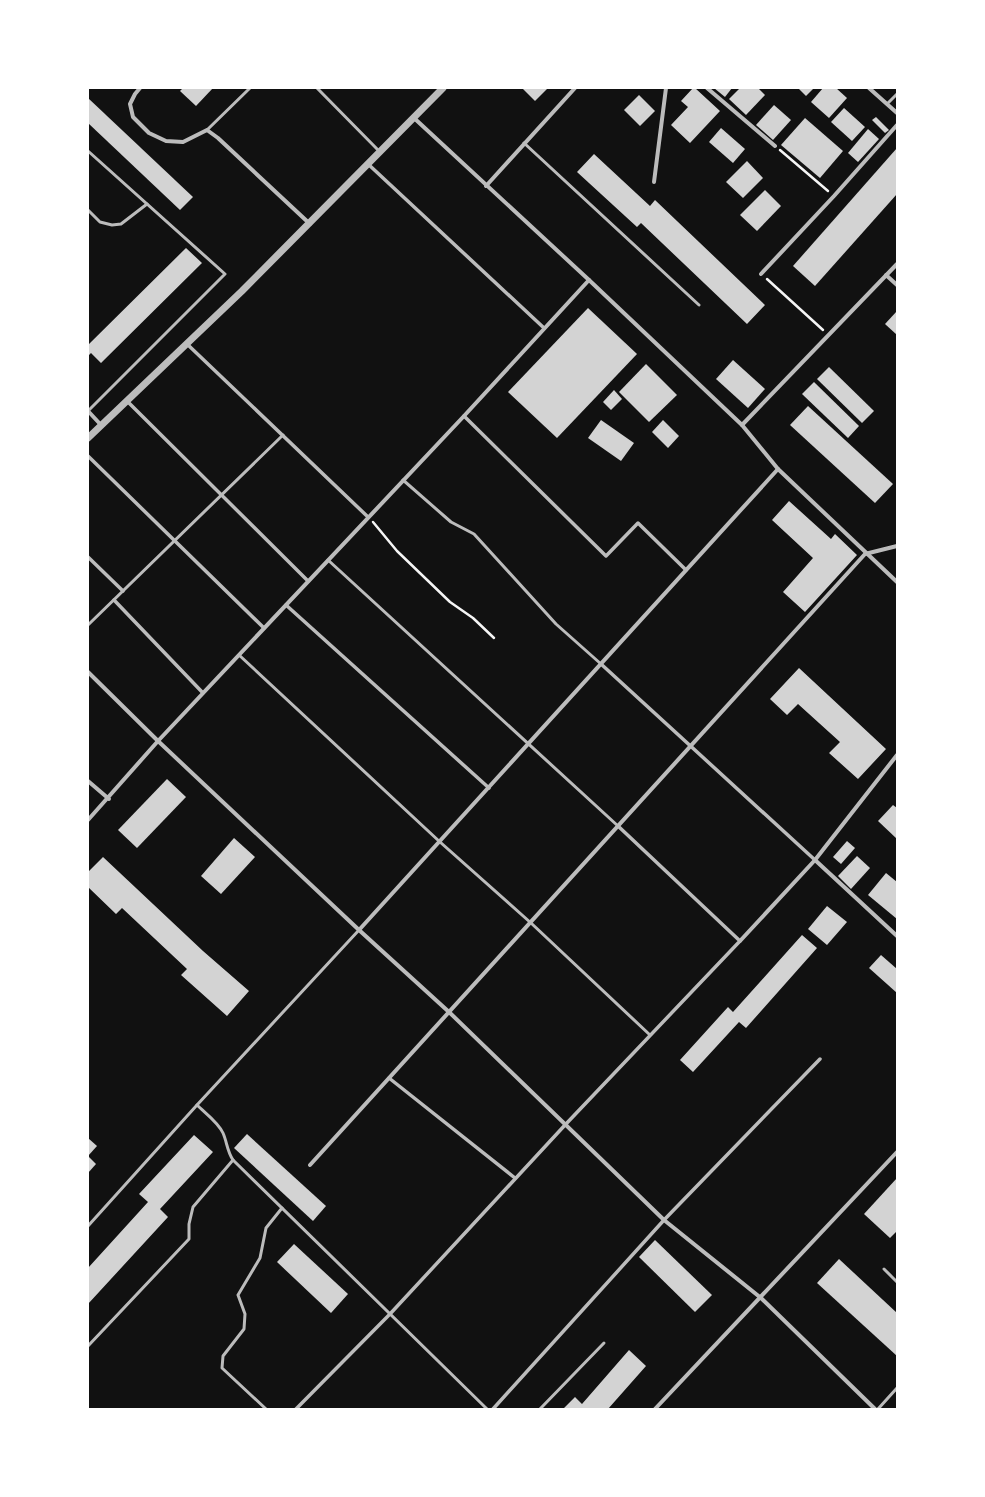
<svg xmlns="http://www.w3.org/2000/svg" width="985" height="1497" font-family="Raleway,sans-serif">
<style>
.building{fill:#d3d3d3}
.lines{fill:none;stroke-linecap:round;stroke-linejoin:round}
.path{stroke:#f5f5f5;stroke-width:2.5}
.service{stroke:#bcbcbc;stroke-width:3}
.pedestrian{stroke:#bcbcbc;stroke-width:3.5}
.minor{stroke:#bcbcbc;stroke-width:4}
.tertiary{stroke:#bcbcbc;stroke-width:7}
</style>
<rect width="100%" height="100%" fill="#111"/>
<!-- building -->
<g class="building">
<path d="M183 88H213L196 106 180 91Z"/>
<path d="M522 88H548L535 101Z"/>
<path d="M693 88H695L720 111 690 143 671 125 688 107 681 101Z"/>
<path d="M714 88H732L725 97Z"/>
<path d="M740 88H758L765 95 746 115 729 99Z"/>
<path d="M798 88H814L806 96Z"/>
<path d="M823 88H836L847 98 829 118 811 102Z"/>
<path d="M639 95 655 111 640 126 624 110Z"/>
<path d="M88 98 193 197 180 210 88 123Z"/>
<path d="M774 105 791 120 773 140 756 125Z"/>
<path d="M844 108 865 127 852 141 831 122Z"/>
<path d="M876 117 889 130 885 133 872 120Z"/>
<path d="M805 118 843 151 820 178 781 145Z"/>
<path d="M721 128 745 149 733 163 709 142Z"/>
<path d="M868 129 879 139 858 162 848 153Z"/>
<path d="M897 148V194L815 286 793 266Z"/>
<path d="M594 154 650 206 655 200 765 305 747 324 641 223 637 227 577 172Z"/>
<path d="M747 161 763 178 743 198 726 182Z"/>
<path d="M765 190 781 206 757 231 740 215Z"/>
<path d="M186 248 202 263 101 363 91 353 88 356V345Z"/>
<path d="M588 308 637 354 557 438 508 392Z"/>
<path d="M897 311V335L885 324Z"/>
<path d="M733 360 765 389 748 408 716 379Z"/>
<path d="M646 364 677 395 649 422 619 392Z"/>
<path d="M829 367 874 411 862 423 817 379Z"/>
<path d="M814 382 859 426 848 438 802 394Z"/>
<path d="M614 390 622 399 611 410 603 402Z"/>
<path d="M808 406 893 484 875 503 790 425Z"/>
<path d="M601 420 634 443 621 461 588 438Z"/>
<path d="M663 420 679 436 668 448 652 432Z"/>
<path d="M789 501 831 539 835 534 857 555 805 612 783 592 813 558 772 520Z"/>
<path d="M799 668 886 749 858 779 829 753 840 742 798 704 787 715 770 699Z"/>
<path d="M167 779 186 797 137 848 118 830Z"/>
<path d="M893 805 897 808V839L878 821Z"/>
<path d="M234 838 255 857 221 894 201 876Z"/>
<path d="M847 841 855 848 841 864 833 857Z"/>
<path d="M857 856 870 868 851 889 838 876Z"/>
<path d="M103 857 203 951 249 991 227 1016 181 975 187 969 122 908 116 914 88 887V872Z"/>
<path d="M886 873 897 882V919L868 895Z"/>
<path d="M827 906 847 922 827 945 808 929Z"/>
<path d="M802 935 817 948 746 1028 739 1022 693 1072 680 1060 728 1007 733 1012Z"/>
<path d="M881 955 897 969V993L869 968Z"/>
<path d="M247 1134 326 1206 313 1221 234 1148Z"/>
<path d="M194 1135 213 1152 160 1209 168 1217 88 1304V1268L148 1202 139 1194Z"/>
<path d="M88 1138 97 1146 88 1156Z"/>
<path d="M88 1156 96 1164 88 1173Z"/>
<path d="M897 1178V1231L890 1238 864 1214Z"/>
<path d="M655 1240 712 1295 695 1312 639 1257Z"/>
<path d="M294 1244 348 1294 331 1313 277 1262Z"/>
<path d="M839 1259 897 1313V1356L817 1283Z"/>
<path d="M629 1350 646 1366 608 1409H563L575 1397 582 1404Z"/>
</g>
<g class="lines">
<!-- path -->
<g class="path">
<path d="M780 150 828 191"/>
<path d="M767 279 823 330"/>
<path d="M373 522 397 551 450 602 473 618 494 638"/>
</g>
<!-- service -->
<g class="service">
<path d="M317 88 379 151"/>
<path d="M887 104 897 94"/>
<path d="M207 130 250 88"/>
<path d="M524 143 699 305"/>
<path d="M88 151 225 274 88 411"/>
<path d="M88 210 100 222 112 225 121 224 147 204"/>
<path d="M403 480 451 522 474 534 556 624 601 664"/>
<path d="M328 560 618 826"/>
<path d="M88 625 283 435"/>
<path d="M239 655 440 842 531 923 650 1035"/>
<path d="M197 1105C205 1113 218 1122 223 1133 227 1142 227 1151 233 1160L487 1409"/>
<path d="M88 1226 197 1105 359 930"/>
<path d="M884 1269 897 1282"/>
<path d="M88 1346 189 1239V1224L193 1207 233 1160"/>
<path d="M266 1409 222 1368 223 1356 244 1329 245 1314 238 1295 260 1258 266 1228 282 1208"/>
<path d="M540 1409 604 1343"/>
<path d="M878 1409 897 1388"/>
</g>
<!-- pedestrian -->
<g class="pedestrian">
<path d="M368 164 544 328"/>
<path d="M187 344 368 517"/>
<path d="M127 401 308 581"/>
<path d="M464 416 606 556 638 523 686 570"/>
<path d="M88 456 264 628"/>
<path d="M88 557 123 591"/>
<path d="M114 600 203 693"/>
<path d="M286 605 489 788"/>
<path d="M601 664 815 860"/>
<path d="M389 1078 515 1178"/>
<path d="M296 1409 390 1314 565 1125 740 941 618 826"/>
<path d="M493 1409 664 1220 820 1059"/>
</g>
<!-- minor -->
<g class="minor">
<path d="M140 88 135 94 130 104 133 117 149 133 166 141 183 142 207 130 218 138 310 224"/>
<path d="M707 88 775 146"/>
<path d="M869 88 897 113"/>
<path d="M414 118 589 280 742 425 778 469 897 582"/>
<path d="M654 182 666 88"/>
<path d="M486 186 575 88"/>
<path d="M761 274 834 196 897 125"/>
<path d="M886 275 897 285"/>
<path d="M88 411 101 425"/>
<path d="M742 425 897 264"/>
<path d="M88 672 158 741 359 930 449 1012 664 1220 761 1298 875 1409"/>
<path d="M88 781 109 799"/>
<path d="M88 820 158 741 464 416 589 280"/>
<path d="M815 860 897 936"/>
<path d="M359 930 778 469"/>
<path d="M740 941 815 860 897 755"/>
<path d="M310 1165 865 554 897 546"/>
<path d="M655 1409 897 1152"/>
</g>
<!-- tertiary -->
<path class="tertiary" d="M88 438 242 291 443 88"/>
</g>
<!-- border -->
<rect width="985" height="1497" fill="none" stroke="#ffffff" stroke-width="178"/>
</svg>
